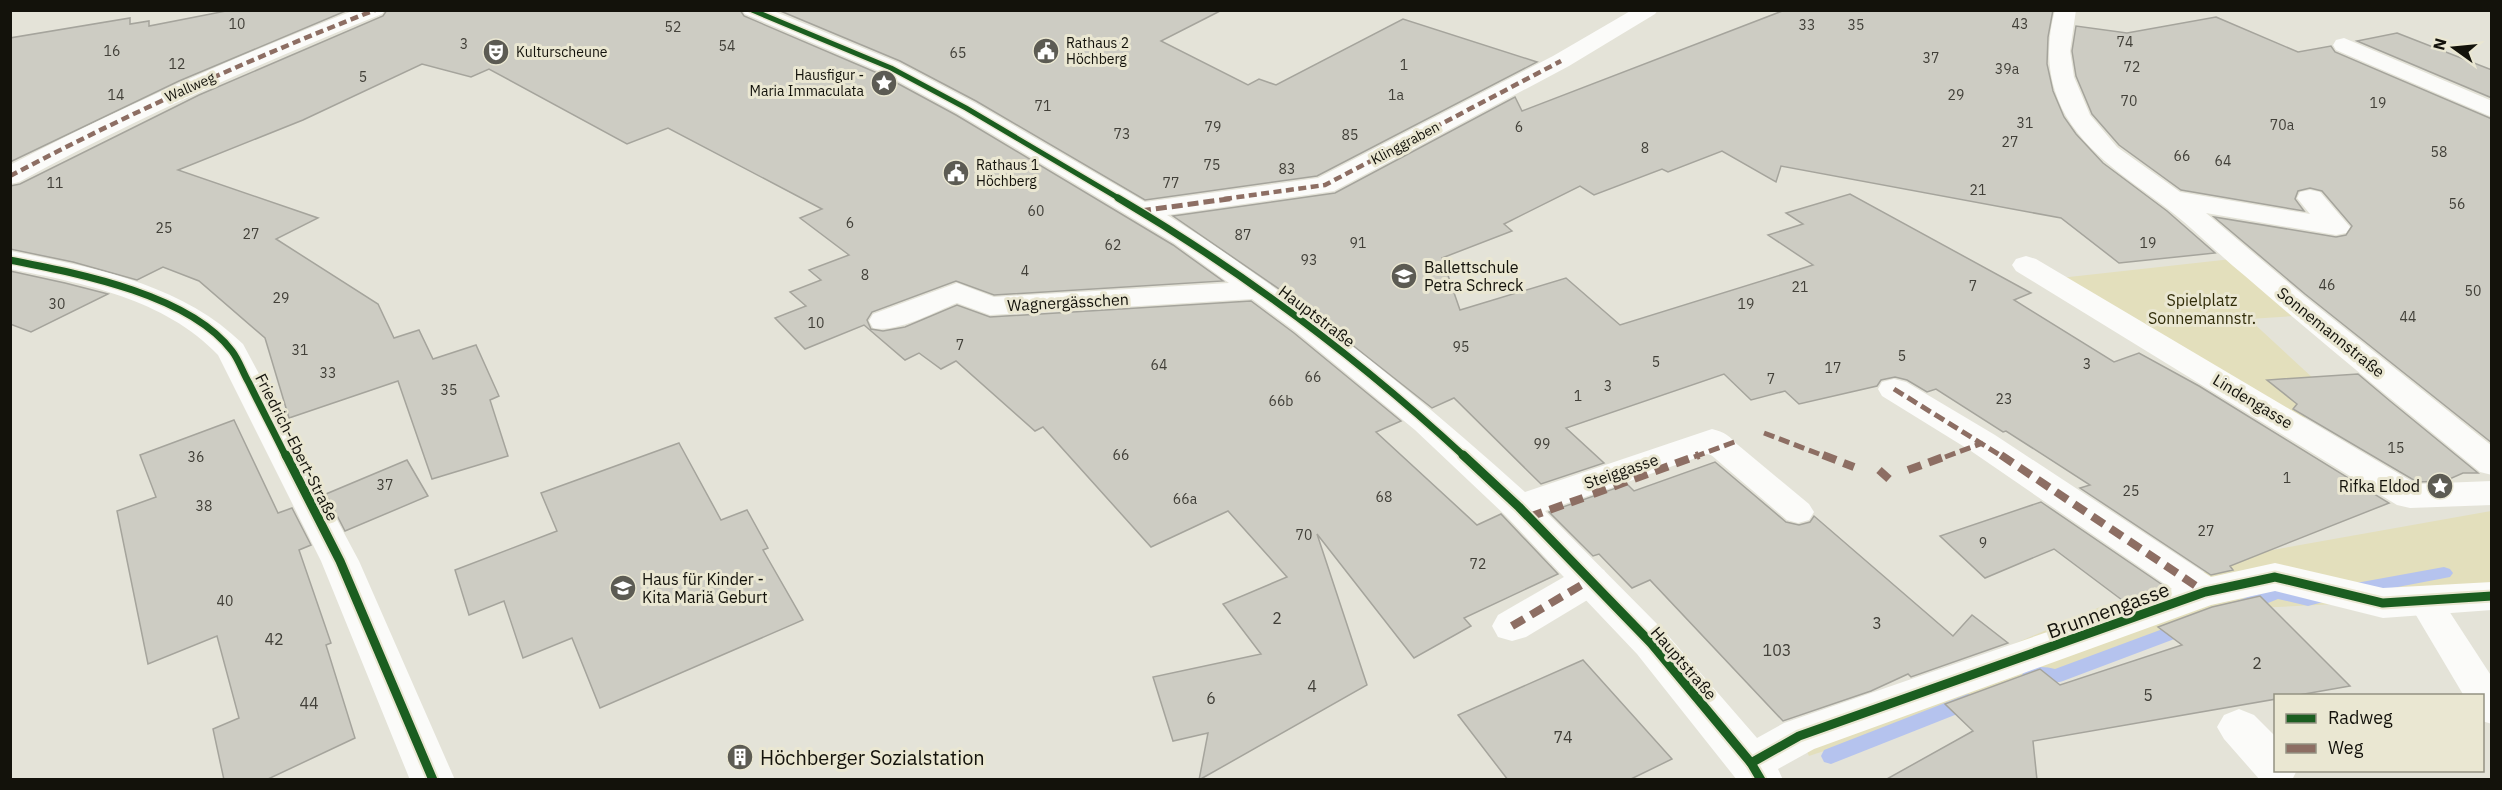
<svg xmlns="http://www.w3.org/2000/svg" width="2502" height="790" font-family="'IBM Plex Sans',sans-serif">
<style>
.green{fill:#e3dfbc}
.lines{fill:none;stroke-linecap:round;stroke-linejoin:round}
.stream{fill:#b5c3ee;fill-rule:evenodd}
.building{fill:#cdccc3;stroke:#a5a49c;stroke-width:1.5}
.service{fill:#fbfbf9;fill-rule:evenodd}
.pedestrian{fill:#fbfbf9;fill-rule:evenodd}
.minor{fill:#fbfbf9;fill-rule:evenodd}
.quiet-far2{stroke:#8d6e63;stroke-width:4.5;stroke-dasharray:8 4.5;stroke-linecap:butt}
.quiet-far1{stroke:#8d6e63;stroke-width:5;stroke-dasharray:11 5;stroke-linecap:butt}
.quiet{stroke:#8d6e63;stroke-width:8;stroke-dasharray:14 8;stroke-linecap:butt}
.cycleway-far2-casing{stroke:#eae7d2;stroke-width:8}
.cycleway-far1-casing{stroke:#eae7d2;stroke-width:10}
.cycleway-casing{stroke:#eae7d2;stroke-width:13}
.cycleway-far2{stroke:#1b5e20;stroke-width:5}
.cycleway-far1{stroke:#1b5e20;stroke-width:7}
.cycleway{stroke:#1b5e20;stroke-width:9}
.labels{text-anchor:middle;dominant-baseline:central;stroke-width:6;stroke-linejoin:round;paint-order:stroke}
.number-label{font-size:14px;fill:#424039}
.far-poi-label{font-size:14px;fill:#13120b;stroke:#eae7d2;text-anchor:start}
.far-street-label{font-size:14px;fill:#13120b;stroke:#eae7d2}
.poi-label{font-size:16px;fill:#13120b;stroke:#eae7d2;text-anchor:start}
.park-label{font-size:16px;fill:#322d0a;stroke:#eae7d2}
.street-label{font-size:16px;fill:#13120b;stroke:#eae7d2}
.near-number-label{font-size:16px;fill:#424039}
.near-street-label{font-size:20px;fill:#13120b;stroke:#eae7d2}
.near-poi-label{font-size:20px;fill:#13120b;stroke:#eae7d2;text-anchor:start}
</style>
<rect width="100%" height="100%" fill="#e4e3d8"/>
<!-- green -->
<g class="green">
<path d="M2241 258 2309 315 2249 319 2353 415 2296 418 2060 278Z"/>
<path d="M2491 511V589L2401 601 2234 609 2098 660 1809 756 1799 736 2100 607 2267 551Z"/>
</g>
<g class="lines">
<!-- stream -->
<g class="stream">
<path d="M2444 567 2450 569 2453 573 2450 577 2356 595 2350 594 2347 589 2350 584 2356 583Z"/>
<path d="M2277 586 2308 592 2321 589 2327 591 2330 596 2327 601 2308 606 2278 599 2243 613 2237 611 2234 606 2237 601Z"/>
<path d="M2187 620 2193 622 2196 627 2193 632 2063 681C2055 684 2050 680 2042 681 2034 681 2031 686 2022 683L2020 678C2026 665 2043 666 2055 669Z"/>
<path d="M1968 694 1975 697 1978 702 1975 707 1831 764 1824 762 1821 756 1824 750Z"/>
</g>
</g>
<!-- building -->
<g class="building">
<path d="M231 10H348L179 81 10 162V38L130 18V24L149 21V26Z"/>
<path d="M387 10H740L744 16 882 75 956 115 1173 245 1223 281 994 295 956 281 872 312 867 320 871 329 883 331 905 327 957 305 990 317 1251 301 1294 333 1401 421 1376 432 1477 525 1501 514 1558 574 1464 618 1471 626 1414 658 1317 534 1367 685 1199 780 1208 733 1173 741 1153 677 1261 654 1223 604 1287 577 1228 511 1151 547 1043 427 1035 431 956 361 941 369 919 353 905 360 864 325 805 349 775 318 806 306 790 292 821 280 809 270 849 255 800 218 822 209 668 128 627 144 489 69 471 77 422 64 303 120 178 170 318 218 276 239 378 304 394 338 419 330 433 359 476 345 499 396 490 400 508 456 432 479 398 381 289 418 265 338 199 281 163 267 137 280 73 262 10 249V186L20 184 199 95 383 16Z"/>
<path d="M778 10H1222L1161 41 1248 85 1259 79 1276 85 1403 19 1537 62 1317 176 1145 200 976 101 900 61Z"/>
<path d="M1785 10H2053L2048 37 2047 64 2053 91 2064 117 2076 134 2103 163 2167 211 2215 253 2119 263 2061 218 1781 166 1776 182 1722 151 1668 172 1662 169 1594 195 1580 186 1504 224 1512 231 1442 258 1460 310 1566 278 1620 325 1813 265 1768 235 1803 224 1786 213 1850 194 2031 293 2014 300 2114 362 2139 353 2199 386 2389 503 2230 566 2233 570 2211 575 2080 488 2090 485 2006 431 2003 432 1936 389 1927 392 1907 380 1895 377 1881 380 1877 386 1799 404 1785 391 1751 400 1724 374 1566 428 1604 463 1541 484 1454 398 1432 408 1298 302 1173 216 1335 193 1515 97 1522 111Z"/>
<path d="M2216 17 2298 52 2331 46 2335 52 2492 119V443L2305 294 2214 217 2336 237 2346 235 2352 226 2322 191 2310 188 2298 191 2295 199 2304 211 2181 190 2119 145 2092 114 2076 76 2072 51 2076 26 2127 33Z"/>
<path d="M2397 33 2492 70V98L2357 41Z"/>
<path d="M10 271 65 283 108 294 31 332 10 324Z"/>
<path d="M2358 374 2390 401 2478 473H2463L2445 481 2417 482 2293 409 2297 404 2267 380Z"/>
<path d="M234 420 278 513 292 508 311 545 299 550 331 643 326 645 355 738 266 780H224L213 729 239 718 217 636 148 664 117 511 156 497 140 455Z"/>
<path d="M679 443 721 520 747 510 768 548 763 550 803 620 600 708 572 638 523 658 504 601 469 615 455 570 557 531 541 493Z"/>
<path d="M407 460 428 496 345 531 326 494Z"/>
<path d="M1715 462 1786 522 1799 525 1810 522 1814 516 1953 636 1972 615 2008 643 1911 677 1908 674 1871 691 1783 721 1650 580 1632 588 1599 554 1593 556 1549 512 1627 484 1634 491Z"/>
<path d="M2041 502 2167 588 2126 603 2054 549 1985 578 1940 536Z"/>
<path d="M2260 596 2350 686 2293 696H2276V699L2033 741 2037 780H1885L1973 731 1945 704 2040 669 2060 685 2182 645 2158 627 2212 607Z"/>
<path d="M1583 660 1672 759 1629 780H1508L1458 715Z"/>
</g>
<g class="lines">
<!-- service -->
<g class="service">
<path d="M1721 437 1732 440 1809 504 1814 512 1809 520 1798 523 1787 520 1710 454 1706 447 1710 440Z"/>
<path d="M2424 588 2436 591 2492 677V724L2482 721V696H2464L2407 600 2412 591Z"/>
</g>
<!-- pedestrian -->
<path class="pedestrian" d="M1590 566 1604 570 1609 580 1604 590 1526 637 1512 641 1498 637 1492 626 1498 615 1576 570Z"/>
<!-- minor -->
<g class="minor">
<path d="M355 10H385L382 14C258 64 137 118 19 182L10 184V165C122 107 237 56 355 10Z"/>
<path d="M742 10H771L899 63 975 103 1145 202 1318 178 1553 56 1632 10H1658L1655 14 1569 66 1334 191 1167 215C1200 235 1231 257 1262 279 1354 344 1441 416 1525 492L1712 429C1724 432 1731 436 1738 447L1733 455 1721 458 1707 454 1545 511 1665 632 1757 738 1784 723 2172 589 1971 451 1882 396 1878 389 1882 382 1894 379 1906 382 1995 435 2211 577 2275 563 2383 588 2492 582V610L2383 618 2275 591 2211 605 1814 749 1778 769 1783 780H1737L1637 654 1506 516 1415 430 1295 331 1252 299 990 315 957 303C934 312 897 333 873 328L869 321 873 314 957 283 994 297 1229 283 1174 243 957 113 883 73 745 14Z"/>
<path d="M2055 10H2076L2070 51 2074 77 2090 115 2117 147 2180 192 2310 214 2297 198 2300 192 2310 190 2320 192 2350 227 2346 233 2336 235 2206 213 2304 296 2492 446V475L2480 472C2401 407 2322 343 2245 276 2224 259 2205 240 2184 222 2143 187 2094 163 2066 116 2047 82 2045 47 2055 10Z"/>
<path d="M2344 38 2492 101V117L2336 50 2333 45 2336 40Z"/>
<path d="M10 251C92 267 182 284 243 344L359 561 455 780H410L321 561 218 355C165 299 83 283 10 269Z"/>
<path d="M2026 256 2036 259 2416 484 2492 481V505L2410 508 2397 505 2016 271 2012 265 2016 259Z"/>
<path d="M2239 709 2254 715 2276 737V770H2297L2292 780H2260L2224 739 2217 727 2224 715Z"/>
</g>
<!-- quiet-far2 -->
<g class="quiet-far2">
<path d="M10 176C129 113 250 59 375 10"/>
<path d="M1224 199 1325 185 1561 61"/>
</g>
<!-- quiet-far1 -->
<g class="quiet-far1">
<path d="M1140 211 1235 198"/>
<path d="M1894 389 2003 457"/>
<path d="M1764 433 1827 457"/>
<path d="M1694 457 1737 441"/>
<path d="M1945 457 1983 443"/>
</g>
<!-- quiet -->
<g class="quiet">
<path d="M1823 455 1854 467"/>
<path d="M2001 455 2205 592"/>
<path d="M1879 470 1889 479"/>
<path d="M1908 470 1949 455"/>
<path d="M1593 494 1699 455"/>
<path d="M1529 517 1583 498"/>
<path d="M1512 626 1590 580"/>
</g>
<defs>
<path id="cycleway-far2" d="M752 10 891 68 966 108 1120 199"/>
<g id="cycleway-far1">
<path d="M1118 198C1242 271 1359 359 1465 457"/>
<path d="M10 260C76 273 189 294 232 351 239 360 243 373 249 383 261 408 274 432 286 457"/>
</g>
<g id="cycleway">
<path d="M286 455 340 561 433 780"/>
<path d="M1463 455 1519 507 1651 643 1751 763 1761 780"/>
<path d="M1751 763 1799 736 2205 592 2275 577 2383 603 2492 596"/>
</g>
</defs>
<!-- cycleway-far2 casing -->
<use href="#cycleway-far2" class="cycleway-far2-casing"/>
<!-- cycleway-far1 casing -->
<use href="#cycleway-far1" class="cycleway-far1-casing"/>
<!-- cycleway casing -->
<use href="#cycleway" class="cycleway-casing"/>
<!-- cycleway-far2 -->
<use href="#cycleway-far2" class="cycleway-far2"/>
<!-- cycleway-far1 -->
<use href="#cycleway-far1" class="cycleway-far1"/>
<!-- cycleway -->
<use href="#cycleway" class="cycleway"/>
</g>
<!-- icons -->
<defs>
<symbol id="civic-disc" viewBox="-11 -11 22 22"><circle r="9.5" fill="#5c5b53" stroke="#eae7d2"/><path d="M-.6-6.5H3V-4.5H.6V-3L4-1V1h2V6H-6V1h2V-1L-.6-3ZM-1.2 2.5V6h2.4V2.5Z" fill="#fff"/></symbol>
<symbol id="theatre-disc" viewBox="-11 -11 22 22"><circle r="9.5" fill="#5c5b53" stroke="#eae7d2"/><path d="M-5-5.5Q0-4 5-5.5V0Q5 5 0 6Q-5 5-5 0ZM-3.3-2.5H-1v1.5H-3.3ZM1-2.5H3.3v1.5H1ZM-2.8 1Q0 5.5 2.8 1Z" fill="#fff"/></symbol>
<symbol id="sight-disc" viewBox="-11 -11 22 22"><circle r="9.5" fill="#5c5b53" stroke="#eae7d2"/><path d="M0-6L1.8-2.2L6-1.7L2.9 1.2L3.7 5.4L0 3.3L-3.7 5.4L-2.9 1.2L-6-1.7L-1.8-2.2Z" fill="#fff"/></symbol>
<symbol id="school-disc" viewBox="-11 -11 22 22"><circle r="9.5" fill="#5c5b53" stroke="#eae7d2"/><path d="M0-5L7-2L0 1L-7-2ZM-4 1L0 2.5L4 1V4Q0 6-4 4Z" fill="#fff"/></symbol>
<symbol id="building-disc" viewBox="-11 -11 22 22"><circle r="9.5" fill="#5c5b53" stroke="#eae7d2"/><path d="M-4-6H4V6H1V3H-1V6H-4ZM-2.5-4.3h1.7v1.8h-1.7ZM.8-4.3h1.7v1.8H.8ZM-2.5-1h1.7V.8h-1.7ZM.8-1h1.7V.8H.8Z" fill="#fff"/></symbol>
</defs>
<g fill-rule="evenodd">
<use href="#civic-disc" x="1031" y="36" width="30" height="30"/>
<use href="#theatre-disc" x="481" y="37" width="30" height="30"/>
<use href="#sight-disc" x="869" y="68" width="30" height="30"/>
<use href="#civic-disc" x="941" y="158" width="30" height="30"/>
<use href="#school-disc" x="1389" y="261" width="30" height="30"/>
<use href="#sight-disc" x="2425" y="471" width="30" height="30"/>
<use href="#school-disc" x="608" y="573" width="30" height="30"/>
<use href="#building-disc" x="725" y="742" width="30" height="30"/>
</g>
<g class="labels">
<!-- number labels -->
<g class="number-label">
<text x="237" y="24">10</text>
<text x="2020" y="24">43</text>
<text x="1807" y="25">33</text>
<text x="1856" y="25">35</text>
<text x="673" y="27">52</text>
<text x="2125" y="42">74</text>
<text x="464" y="44">3</text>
<text x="727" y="46">54</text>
<text x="112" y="51">16</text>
<text x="958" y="53">65</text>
<text x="1931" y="58">37</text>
<text x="177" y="64">12</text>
<text x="1404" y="65">1</text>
<text x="2132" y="67">72</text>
<text x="2007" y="69">39a</text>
<text x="363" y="77">5</text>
<text x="116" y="95">14</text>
<text x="1396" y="95">1a</text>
<text x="1956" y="95">29</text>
<text x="2129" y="101">70</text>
<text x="2378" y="103">19</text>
<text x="1043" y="106">71</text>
<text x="2025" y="123">31</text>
<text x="2282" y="125">70a</text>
<text x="1213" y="127">79</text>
<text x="1519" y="127">6</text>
<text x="1122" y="134">73</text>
<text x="1350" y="135">85</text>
<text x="2010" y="142">27</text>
<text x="1645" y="148">8</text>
<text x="2439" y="152">58</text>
<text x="2182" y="156">66</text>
<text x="2223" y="161">64</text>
<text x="1212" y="165">75</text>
<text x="1287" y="169">83</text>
<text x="55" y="183">11</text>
<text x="1171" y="183">77</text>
<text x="1978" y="190">21</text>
<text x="2457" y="204">56</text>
<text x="1036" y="211">60</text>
<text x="850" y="223">6</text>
<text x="164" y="228">25</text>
<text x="251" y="234">27</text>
<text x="1243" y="235">87</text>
<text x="1358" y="243">91</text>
<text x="2148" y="243">19</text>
<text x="1113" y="245">62</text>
<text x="1309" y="260">93</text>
<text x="1025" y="271">4</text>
<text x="865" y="275">8</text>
<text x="2327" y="285">46</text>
<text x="1973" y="286">7</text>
<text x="1800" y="287">21</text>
<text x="2473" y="291">50</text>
<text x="281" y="298">29</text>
<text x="57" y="304">30</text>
<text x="1746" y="304">19</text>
<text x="2408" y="317">44</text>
<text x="816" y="323">10</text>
<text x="960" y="345">7</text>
<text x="1461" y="347">95</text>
<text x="300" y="350">31</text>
<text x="1902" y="356">5</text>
<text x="1656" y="362">5</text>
<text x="2087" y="364">3</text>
<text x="1159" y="365">64</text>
<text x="1833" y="368">17</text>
<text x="328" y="373">33</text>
<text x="1313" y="377">66</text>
<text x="1771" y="379">7</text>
<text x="1608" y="386">3</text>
<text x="449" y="390">35</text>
<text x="1578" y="396">1</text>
<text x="2004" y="399">23</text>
<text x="1281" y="401">66b</text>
<text x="1542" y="444">99</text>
<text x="2396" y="448">15</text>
<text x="1121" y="455">66</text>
<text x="196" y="457">36</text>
<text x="2287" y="478">1</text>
<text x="385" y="485">37</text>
<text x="2131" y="491">25</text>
<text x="1384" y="497">68</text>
<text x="1185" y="499">66a</text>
<text x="204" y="506">38</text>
<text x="2206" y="531">27</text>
<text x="1304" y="535">70</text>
<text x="1983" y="543">9</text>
<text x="1478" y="564">72</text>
<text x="225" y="601">40</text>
</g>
<!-- far-poi labels -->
<g class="far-poi-label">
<text x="1066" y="43">Rathaus 2<tspan x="1066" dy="16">Höchberg</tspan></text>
<text x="516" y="52">Kulturscheune</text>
<text x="864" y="75" text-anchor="end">Hausfigur -<tspan x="864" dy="16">Maria Immaculata</tspan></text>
<text x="976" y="165">Rathaus 1<tspan x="976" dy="16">Höchberg</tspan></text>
</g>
<!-- far-street labels -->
<g class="far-street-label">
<text transform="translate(190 87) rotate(-24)">Wallweg</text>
<text transform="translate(1405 143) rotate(-28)">Klinggraben</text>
</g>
<!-- poi labels -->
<g class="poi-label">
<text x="1424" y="267">Ballettschule<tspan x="1424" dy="18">Petra Schreck</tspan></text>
<text x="2420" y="486" text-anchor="end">Rifka Eldod</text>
<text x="642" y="579">Haus für Kinder -<tspan x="642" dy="18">Kita Mariä Geburt</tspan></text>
</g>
<!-- park labels -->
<g class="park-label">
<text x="2202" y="300">Spielplatz<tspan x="2202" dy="18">Sonnemannstr.</tspan></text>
</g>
<!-- street labels -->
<g class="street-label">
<text transform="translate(1068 302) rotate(-3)">Wagnergässchen</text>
<text transform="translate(1317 316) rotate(37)">Hauptstraße</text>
<text transform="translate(2331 332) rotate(39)">Sonnemannstraße</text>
<text transform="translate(2253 401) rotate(31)">Lindengasse</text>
<text transform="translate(297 447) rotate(63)">Friedrich-Ebert-Straße</text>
<text transform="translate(1621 471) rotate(-19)">Steiggasse</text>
<text transform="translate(1684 663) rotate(49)">Hauptstraße</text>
</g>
<!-- near-number labels -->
<g class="near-number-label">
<text x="1277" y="618">2</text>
<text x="1877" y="623">3</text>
<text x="274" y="639">42</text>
<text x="1777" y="650">103</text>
<text x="2257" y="663">2</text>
<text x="1312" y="686">4</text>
<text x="2148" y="695">5</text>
<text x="1211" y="698">6</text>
<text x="309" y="703">44</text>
<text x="1563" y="737">74</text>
</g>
<!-- near-street labels -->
<g class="near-street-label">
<text transform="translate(2108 610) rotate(-20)">Brunnengasse</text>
</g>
<!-- near-poi labels -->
<g class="near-poi-label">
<text x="760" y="757">Höchberger Sozialstation</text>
</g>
</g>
<!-- border -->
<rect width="2502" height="790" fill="none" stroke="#13120b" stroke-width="24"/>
<!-- legend -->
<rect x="2274" y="694" width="210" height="78" fill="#eae7d2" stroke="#949282" stroke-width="1.5"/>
<rect x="2286" y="714" width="30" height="9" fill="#1b5e20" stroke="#949282" stroke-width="1.5"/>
<text x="2328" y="724" font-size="18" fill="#13120b">Radweg</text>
<rect x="2286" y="744" width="30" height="9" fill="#8d6e63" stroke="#949282" stroke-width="1.5"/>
<text x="2328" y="754" font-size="18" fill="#13120b">Weg</text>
<!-- north arrow -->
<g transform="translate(2454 48) rotate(285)" stroke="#eae7d2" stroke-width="4.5" paint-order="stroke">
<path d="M0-4.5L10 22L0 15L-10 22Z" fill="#13120b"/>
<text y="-9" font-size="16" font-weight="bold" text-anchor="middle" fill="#13120b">N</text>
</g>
</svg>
